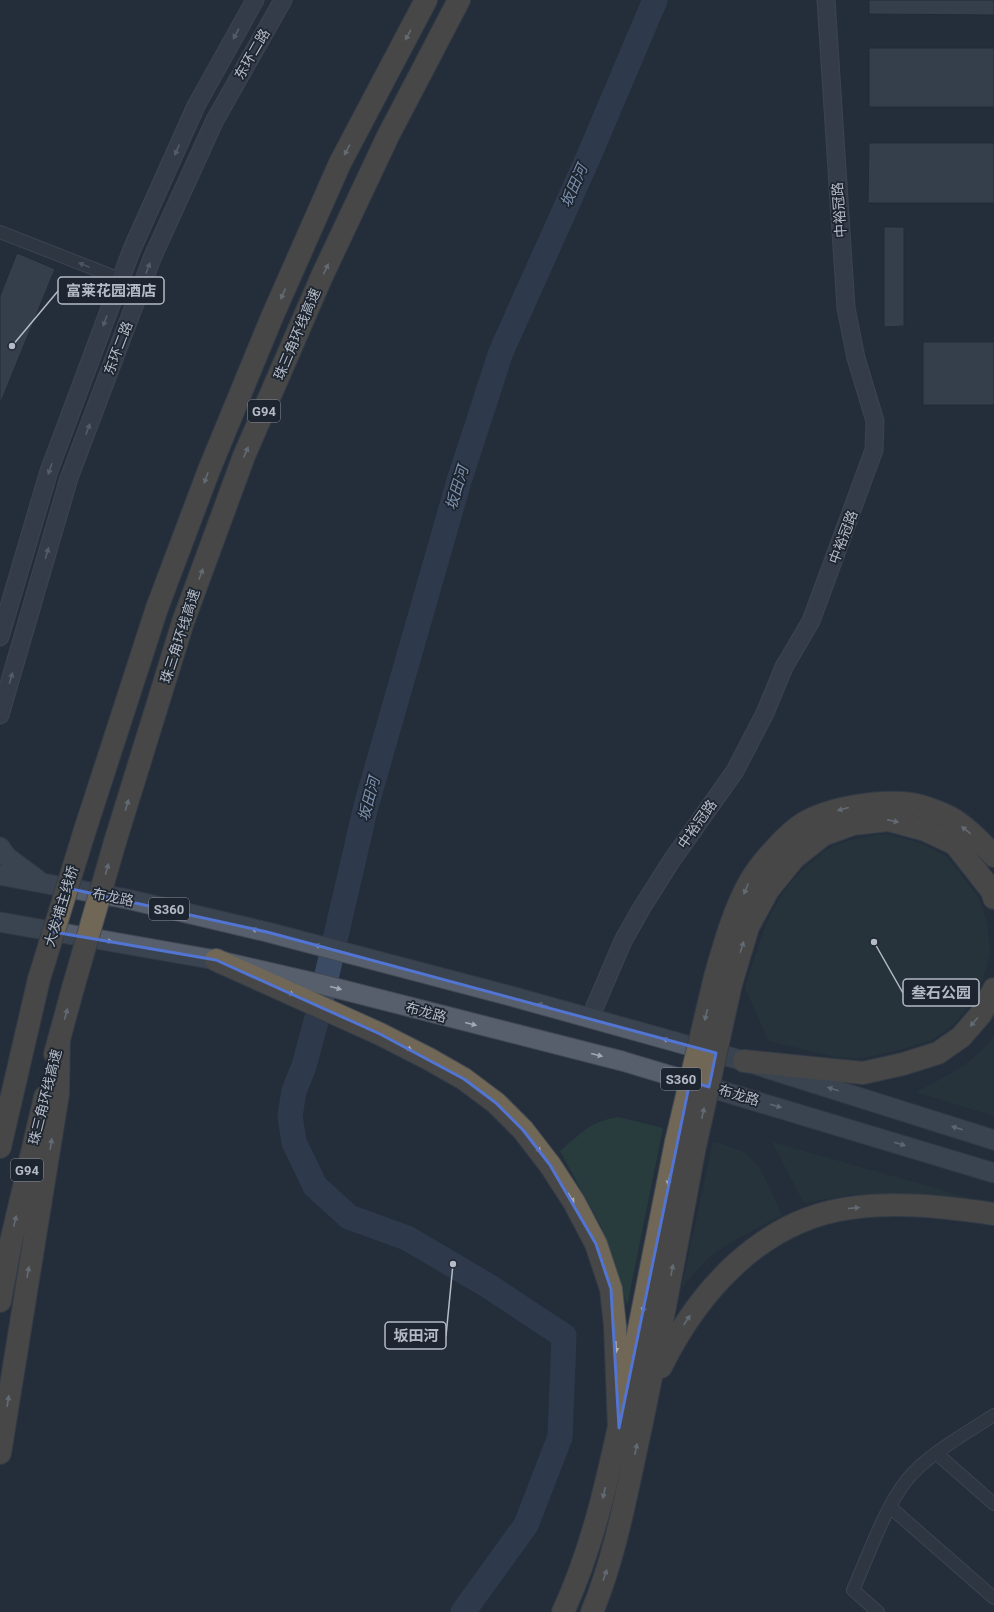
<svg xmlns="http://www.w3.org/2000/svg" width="994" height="1612" font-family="Roboto,'Noto Sans SC',sans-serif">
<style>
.green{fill:#283b3d}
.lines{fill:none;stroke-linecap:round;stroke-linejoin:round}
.river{stroke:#3b4b63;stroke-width:25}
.building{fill:#4b5563;stroke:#1f2732}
.street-casing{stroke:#565e69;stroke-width:14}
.secondary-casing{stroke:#565e69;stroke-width:19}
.primary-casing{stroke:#414954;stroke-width:21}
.highway-casing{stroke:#434b56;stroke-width:24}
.street{stroke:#38404b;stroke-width:12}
.secondary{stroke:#474f5e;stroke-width:17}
.primary{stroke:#565f6b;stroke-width:19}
.highway{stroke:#706756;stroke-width:22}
.highway-bridge-casing{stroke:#434b56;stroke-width:24;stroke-linecap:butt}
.highway-bridge{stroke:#706756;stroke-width:22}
.oneway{fill:#8e95a2}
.oneway2{fill:#adb3bb}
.oneway3{fill:#7c848f}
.oneway4{fill:#a1a9b4}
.marked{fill:none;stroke:#5274d2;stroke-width:3;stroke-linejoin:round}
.labels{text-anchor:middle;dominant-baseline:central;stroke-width:3.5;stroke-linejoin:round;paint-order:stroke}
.shield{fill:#1d2530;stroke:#878e99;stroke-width:1}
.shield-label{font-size:13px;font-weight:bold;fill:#b4bbc6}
.street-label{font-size:14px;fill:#b4bbc6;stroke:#1d2530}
.water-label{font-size:15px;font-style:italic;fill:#7d90ac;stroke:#1d2530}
.leader{fill:none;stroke:#b4bbc6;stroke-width:1.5}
.callout-dot{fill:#b4bbc6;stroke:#1d2530;stroke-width:1.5}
.callout{fill:#1d2530;stroke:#b4bbc6;stroke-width:1.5}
.callout-label{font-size:15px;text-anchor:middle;font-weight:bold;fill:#b4bbc6}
</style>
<rect width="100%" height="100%" fill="#252e3b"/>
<!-- green -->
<g class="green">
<path d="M887 834 920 843 946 856 979 898 987 924 990 953 982 981 969 1006 952 1026 932 1040 899 1050 862 1058 835 1057 769 1041 745 988C760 939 772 893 814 860 820 856 825 850 831 847 849 839 868 836 887 834Z"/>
<path d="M994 1036V1116L916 1092C945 1077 975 1063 994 1036Z"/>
<path d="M619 1117 663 1128 627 1306 616 1266 601 1226 560 1151C580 1134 592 1120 619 1117Z"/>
<path d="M713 1141 746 1153 760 1168 782 1215 734 1240 707 1259 682 1287Z"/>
<path d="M772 1142 970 1198 899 1193 849 1195 804 1203Z"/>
</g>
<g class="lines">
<!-- river -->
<g class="river">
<path d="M322 996 366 806 459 481 501 352 588 158 655 0"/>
<path d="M318 1014 304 1066 294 1091 290 1116 294 1142 315 1186 349 1217 407 1238 490 1287 564 1336 560 1437 526 1525 463 1612"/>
</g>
</g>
<!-- building -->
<g class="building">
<path d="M869 0H994V15L869 14Z"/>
<rect x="869" y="48" width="125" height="59"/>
<path d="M869 143H994V203H868Z"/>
<path d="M884 227H904V326L884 327Z"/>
<path d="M17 253 55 269 0 404V296Z"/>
<rect x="923" y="342" width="71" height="63"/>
</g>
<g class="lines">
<defs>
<g id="street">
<path d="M0 232 120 279"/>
<path d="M936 1453 994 1504"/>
<path d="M890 1507 994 1598"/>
<path d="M878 1612 853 1590C868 1557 884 1509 906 1481 926 1455 967 1433 994 1415"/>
</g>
<g id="secondary">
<path d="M0 637 49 471 132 249 196 106 255 0"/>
<path d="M0 715 69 478 153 256 215 120 283 0"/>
<path d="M590 1018 623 941 641 909 672 860 735 771 765 713 784 667 811 621 874 450 875 421 856 358 846 308 826 0"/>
</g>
<g id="primary">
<path d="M0 847 7 857 38 880"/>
<path d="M0 875 127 899 267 932 514 997 744 1061 994 1140"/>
<path d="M0 922 216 960 320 984 622 1061 994 1173"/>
</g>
<g id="highway">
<path d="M84 833 157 608 209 470 272 317 340 163 426 0"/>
<path d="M115 842 183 622 244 456 322 276 388 136 459 0"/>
<path d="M216 960 380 1034 429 1059 464 1079 496 1103 523 1130 550 1165 574 1202 596 1244 611 1289 615 1326 619 1428"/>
<path d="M715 977C724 946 733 912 749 883 759 865 787 833 804 823 831 807 880 800 911 804 921 805 942 813 951 818 966 826 983 844 994 856"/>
<path d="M731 984 748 927 768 890 794 858 823 835 853 824 888 820 925 830 955 844 992 891 994 898"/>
<path d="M55 1054 73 988"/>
<path d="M744 1061 863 1073 903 1064 938 1053 961 1037 981 1014 994 989"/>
<path d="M0 1147 39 979"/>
<path d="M0 1301 11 1242 45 1097"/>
<path d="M661 1367C698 1291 762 1220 850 1208 897 1201 947 1207 994 1214"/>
<path d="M0 1453 58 1094 59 1040"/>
<path d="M563 1612C595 1543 610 1468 626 1394 643 1310 660 1226 676 1142"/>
<path d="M592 1612C614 1559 625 1501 637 1445 658 1348 676 1249 694 1151"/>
</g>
</defs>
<!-- street casing -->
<use href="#street" class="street-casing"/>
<!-- secondary casing -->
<use href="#secondary" class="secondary-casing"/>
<!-- primary casing -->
<use href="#primary" class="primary-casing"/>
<!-- highway casing -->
<use href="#highway" class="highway-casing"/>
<!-- street -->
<use href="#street" class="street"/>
<!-- secondary -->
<use href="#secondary" class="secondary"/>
<!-- primary -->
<use href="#primary" class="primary"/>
<!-- highway -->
<use href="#highway" class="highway"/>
<defs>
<g id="highway-bridge">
<path d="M39 979 84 833"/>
<path d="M73 988 115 842"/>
<path d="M676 1142 715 977"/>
<path d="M694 1151 731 984"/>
</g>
</defs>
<!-- highway-bridge casing -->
<use href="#highway-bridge" class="highway-bridge-casing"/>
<!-- highway-bridge -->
<use href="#highway-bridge" class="highway-bridge"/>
</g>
<!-- one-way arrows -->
<defs><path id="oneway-solid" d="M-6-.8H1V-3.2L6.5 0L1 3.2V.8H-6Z"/></defs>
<g class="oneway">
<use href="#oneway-solid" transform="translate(236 34) rotate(119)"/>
<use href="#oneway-solid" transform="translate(177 150) rotate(114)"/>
<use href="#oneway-solid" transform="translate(148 268) rotate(-69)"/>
<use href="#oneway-solid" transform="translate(105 321) rotate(110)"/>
<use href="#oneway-solid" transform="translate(88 429) rotate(-69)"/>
<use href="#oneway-solid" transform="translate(50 469) rotate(109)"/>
<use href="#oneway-solid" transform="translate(47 553) rotate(-74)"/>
<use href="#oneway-solid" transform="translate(11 678) rotate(-74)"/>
</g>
<g class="oneway2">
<use href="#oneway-solid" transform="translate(408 35) rotate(118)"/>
<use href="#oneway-solid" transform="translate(347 150) rotate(118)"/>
<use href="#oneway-solid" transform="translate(326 269) rotate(-65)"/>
<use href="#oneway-solid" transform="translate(283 294) rotate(114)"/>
<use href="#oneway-solid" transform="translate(246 452) rotate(-67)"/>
<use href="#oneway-solid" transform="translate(206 478) rotate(110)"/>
<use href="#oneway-solid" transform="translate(201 574) rotate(-70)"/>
<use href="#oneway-solid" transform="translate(127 805) rotate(-73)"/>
<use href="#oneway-solid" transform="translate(843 809) rotate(165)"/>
<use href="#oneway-solid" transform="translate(893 821) rotate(13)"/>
<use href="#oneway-solid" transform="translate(966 830) rotate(-141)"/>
<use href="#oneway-solid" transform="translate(107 869) rotate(-74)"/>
<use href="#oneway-solid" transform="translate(746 889) rotate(113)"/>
<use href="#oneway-solid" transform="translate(742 947) rotate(-73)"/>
<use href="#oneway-solid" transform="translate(289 993) rotate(24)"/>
<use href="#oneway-solid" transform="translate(66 1014) rotate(-75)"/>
<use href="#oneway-solid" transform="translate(706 1015) rotate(103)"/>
<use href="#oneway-solid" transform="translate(974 1022) rotate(130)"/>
<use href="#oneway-solid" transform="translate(407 1048) rotate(27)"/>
<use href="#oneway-solid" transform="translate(703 1113) rotate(-78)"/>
<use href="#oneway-solid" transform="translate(51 1144) rotate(-81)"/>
<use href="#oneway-solid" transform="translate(537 1148) rotate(52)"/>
<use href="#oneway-solid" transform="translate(669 1180) rotate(101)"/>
<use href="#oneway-solid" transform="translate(571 1198) rotate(59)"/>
<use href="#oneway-solid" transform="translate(854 1208) rotate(-5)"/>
<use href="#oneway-solid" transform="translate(15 1221) rotate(-77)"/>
<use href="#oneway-solid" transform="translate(672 1270) rotate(-79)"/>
<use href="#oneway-solid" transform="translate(28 1272) rotate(-80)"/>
<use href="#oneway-solid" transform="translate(644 1307) rotate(101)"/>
<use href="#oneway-solid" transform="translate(687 1320) rotate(-57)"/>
<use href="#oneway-solid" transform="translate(616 1347) rotate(88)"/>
<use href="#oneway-solid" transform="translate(8 1401) rotate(-81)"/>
<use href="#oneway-solid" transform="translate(636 1449) rotate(-78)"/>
<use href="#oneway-solid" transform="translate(604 1493) rotate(103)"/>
<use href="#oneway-solid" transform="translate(605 1575) rotate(-71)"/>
</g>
<use class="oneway3" href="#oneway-solid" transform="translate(84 265) rotate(-158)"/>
<g class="oneway4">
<use href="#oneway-solid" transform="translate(257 930) rotate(-167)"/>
<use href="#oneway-solid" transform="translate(107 941) rotate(10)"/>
<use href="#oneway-solid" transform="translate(320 946) rotate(-165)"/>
<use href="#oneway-solid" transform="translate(336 988) rotate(15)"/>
<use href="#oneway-solid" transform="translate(543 1005) rotate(-164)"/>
<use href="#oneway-solid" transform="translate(471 1024) rotate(14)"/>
<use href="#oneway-solid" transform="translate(668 1040) rotate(-164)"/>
<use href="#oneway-solid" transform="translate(597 1055) rotate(14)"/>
<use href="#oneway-solid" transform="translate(833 1089) rotate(-163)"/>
<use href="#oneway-solid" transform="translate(776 1106) rotate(16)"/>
<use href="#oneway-solid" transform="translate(957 1128) rotate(-163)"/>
<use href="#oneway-solid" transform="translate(900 1144) rotate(17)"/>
</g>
<!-- marked area -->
<path d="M0 0H994V1612H0ZM67 888 267 932 716 1053 709 1087 690 1081 619 1428 611 1289 596 1244 550 1165 523 1130 496 1103 464 1079 380 1034 216 960 54 932Z" fill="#252e3b" fill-opacity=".55" fill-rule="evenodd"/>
<path class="marked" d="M67 888 267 932 716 1053 709 1087 690 1081 619 1428 611 1289 596 1244 550 1165 523 1130 496 1103 464 1079 380 1034 216 960 54 932Z"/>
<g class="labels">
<!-- shield labels -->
<g class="shield">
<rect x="248" y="400" width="32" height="22" rx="3"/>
<rect x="149" y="898" width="40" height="22" rx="3"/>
<rect x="661" y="1068" width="40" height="22" rx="3"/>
<rect x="11" y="1159" width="32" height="22" rx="3"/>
</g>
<g class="shield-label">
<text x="264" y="411">G94</text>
<text x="169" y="909">S360</text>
<text x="681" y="1079">S360</text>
<text x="27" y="1170">G94</text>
</g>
<!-- street labels -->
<g class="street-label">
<text transform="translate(252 54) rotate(-60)">东环二路</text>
<text transform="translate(839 210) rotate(-94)">中裕冠路</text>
<text transform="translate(297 334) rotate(-67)">珠三角环线高速</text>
<text transform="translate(118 348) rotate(-69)">东环二路</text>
<text transform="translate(843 537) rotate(-69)">中裕冠路</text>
<text transform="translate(180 636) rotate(-72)">珠三角环线高速</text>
<text transform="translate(697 824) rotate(-55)">中裕冠路</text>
<text transform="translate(113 897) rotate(11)">布龙路</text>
<text transform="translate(61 906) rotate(-73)">大发埔主线桥</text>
<text transform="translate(426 1012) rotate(15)">布龙路</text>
<text transform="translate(739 1095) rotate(16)">布龙路</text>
<text transform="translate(45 1097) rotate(-76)">珠三角环线高速</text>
</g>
<!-- water labels -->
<g class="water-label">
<text transform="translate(574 186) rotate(-66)">坂田河</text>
<text transform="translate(457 488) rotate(-73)">坂田河</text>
<text transform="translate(369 799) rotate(-75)">坂田河</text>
</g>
</g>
<!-- callouts -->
<path class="leader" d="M12 346L58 291M874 942L903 993M453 1264L446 1336"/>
<g class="callout-dot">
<circle cx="12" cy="346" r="4"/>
<circle cx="874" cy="942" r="4"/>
<circle cx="453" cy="1264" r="4"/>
</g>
<g class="callout">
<rect x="58" y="277" width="106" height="27" rx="4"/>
<rect x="903" y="979" width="76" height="27" rx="4"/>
<rect x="385" y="1322" width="61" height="27" rx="4"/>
</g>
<g class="callout-label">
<text x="111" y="296">富莱花园酒店</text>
<text x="941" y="998">叁石公园</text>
<text x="416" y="1341">坂田河</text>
</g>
</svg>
